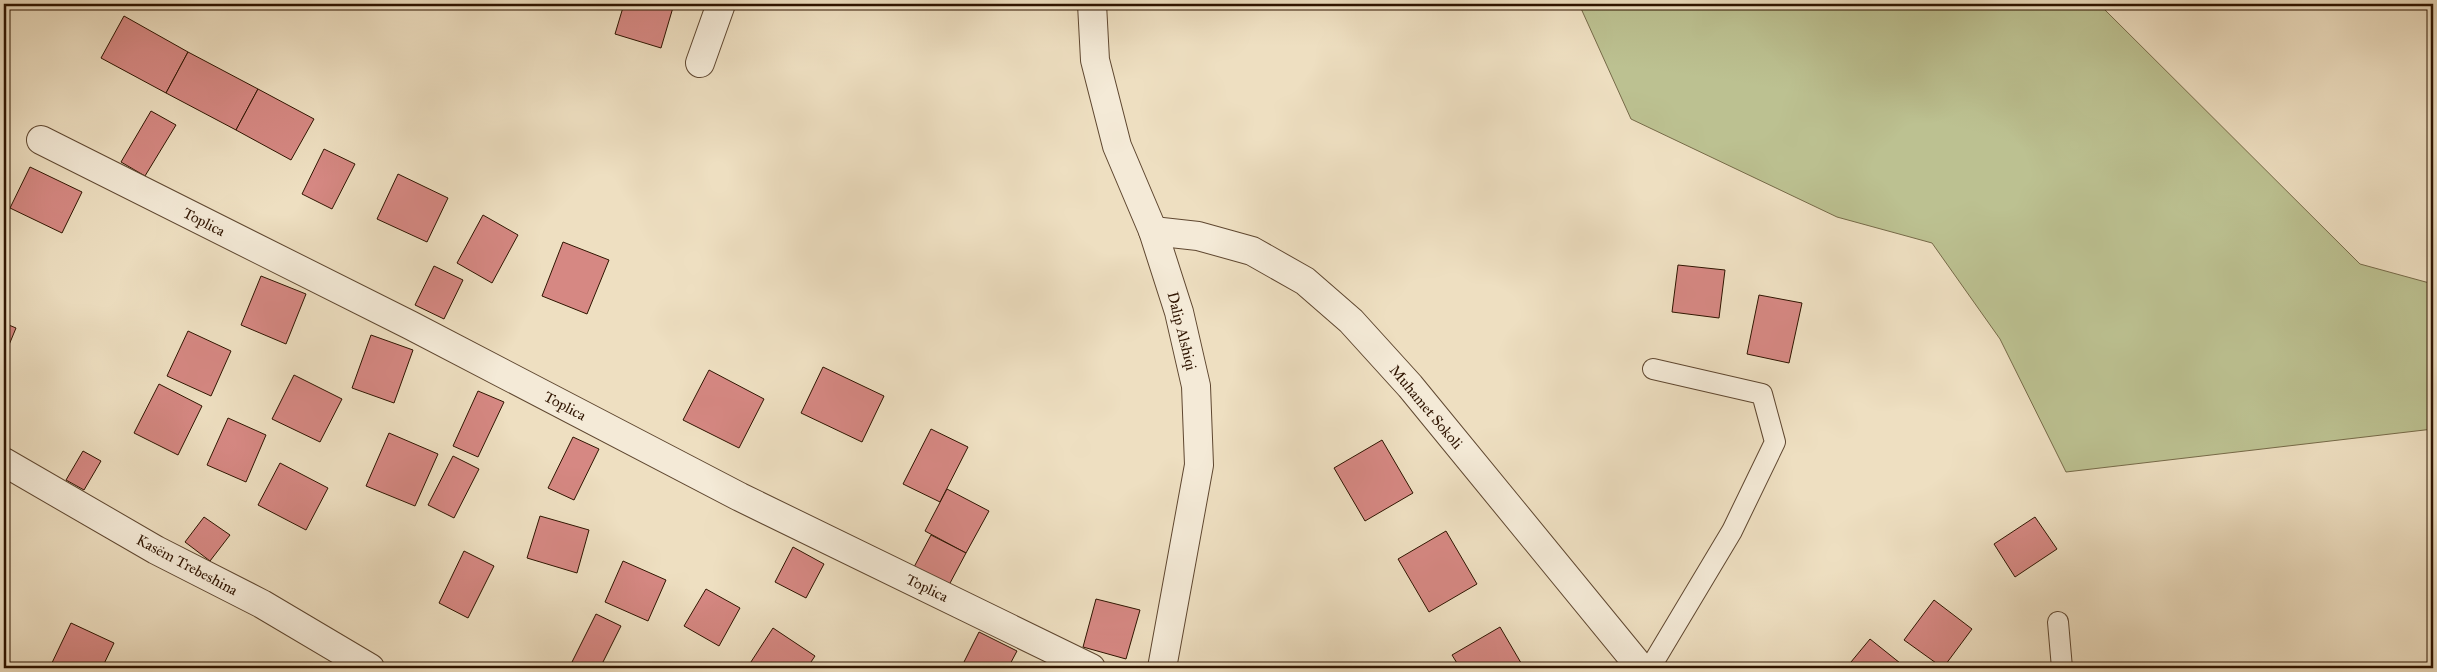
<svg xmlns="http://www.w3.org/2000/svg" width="2437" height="672" font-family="'IM FELL Great Primer',serif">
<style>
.green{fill:#bcc191;stroke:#766a48}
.building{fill:#d68883;stroke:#2f1400}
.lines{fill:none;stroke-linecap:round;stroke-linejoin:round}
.service-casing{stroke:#5f4730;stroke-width:22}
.minor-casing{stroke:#5f4730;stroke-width:30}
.tertiary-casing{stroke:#5f4730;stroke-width:30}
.service{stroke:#f4ead7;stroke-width:20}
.minor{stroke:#f4ead7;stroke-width:28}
.tertiary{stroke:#f4ead7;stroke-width:28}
.labels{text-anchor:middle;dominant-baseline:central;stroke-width:5;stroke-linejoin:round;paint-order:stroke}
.street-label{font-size:15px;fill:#2f1400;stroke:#f4ead7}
</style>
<rect width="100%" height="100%" fill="#eedfc1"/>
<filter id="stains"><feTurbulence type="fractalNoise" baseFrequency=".004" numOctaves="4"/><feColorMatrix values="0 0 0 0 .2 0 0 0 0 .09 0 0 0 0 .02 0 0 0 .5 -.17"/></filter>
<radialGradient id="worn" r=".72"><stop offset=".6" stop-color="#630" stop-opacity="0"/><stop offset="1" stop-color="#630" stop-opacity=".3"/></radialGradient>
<!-- green -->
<path class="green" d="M1579 4H2099L2360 264 2433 284V429L2066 472 2000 339 1932 243 1837 217 1631 119Z"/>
<!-- building -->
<g class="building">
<path d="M624 4H674L661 48 615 34Z"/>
<path d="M124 16 188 52 166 93 101 58Z"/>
<path d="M188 52 258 89 236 130 166 93Z"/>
<path d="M258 89 314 119 291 160 236 130Z"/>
<path d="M151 111 176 125 145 176 121 162Z"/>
<path d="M324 149 355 164 332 209 302 194Z"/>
<path d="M30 167 82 192 62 233 10 208Z"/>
<path d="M398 174 448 198 427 242 377 219Z"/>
<path d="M483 215 518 235 492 283 457 263Z"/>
<path d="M563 242 609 260 587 314 542 296Z"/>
<path d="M1678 265 1725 270 1719 318 1672 312Z"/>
<path d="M434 266 463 280 444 319 415 305Z"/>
<path d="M261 276 306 294 286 344 241 325Z"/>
<path d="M1759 295 1802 303 1789 363 1747 354Z"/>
<path d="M4 323 16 328 4 357Z"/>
<path d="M188 331 231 351 211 396 167 376Z"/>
<path d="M371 335 413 350 394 403 352 388Z"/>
<path d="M823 367 884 396 862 442 801 413Z"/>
<path d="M709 370 764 399 739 448 683 420Z"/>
<path d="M294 375 342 399 320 442 272 419Z"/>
<path d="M159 384 202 406 178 455 134 433Z"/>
<path d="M478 391 504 402 478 457 453 446Z"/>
<path d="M228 418 266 435 246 482 207 465Z"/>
<path d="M931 429 968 447 940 502 903 484Z"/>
<path d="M389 433 438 454 415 506 366 486Z"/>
<path d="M573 437 599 449 574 500 548 488Z"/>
<path d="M1382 440 1413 493 1365 521 1334 468Z"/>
<path d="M83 451 101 461 84 490 66 480Z"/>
<path d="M453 456 479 469 454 518 428 505Z"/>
<path d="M280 463 328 488 306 530 258 505Z"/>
<path d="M947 489 989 511 966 553 925 531Z"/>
<path d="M540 516 589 530 577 573 527 558Z"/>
<path d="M204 517 230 535 210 561 185 542Z"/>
<path d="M2035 517 2057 549 2015 577 1994 544Z"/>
<path d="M1446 531 1477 584 1429 612 1398 559Z"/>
<path d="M931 535 966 553 949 585 914 567Z"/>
<path d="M793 547 824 564 806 598 775 582Z"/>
<path d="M464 551 494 566 468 618 439 603Z"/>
<path d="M623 561 666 580 648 621 605 602Z"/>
<path d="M706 589 740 608 719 646 684 626Z"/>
<path d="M1096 599 1140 610 1126 659 1083 647Z"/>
<path d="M1934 600 1972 629 1943 668 1904 640Z"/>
<path d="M596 614 621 626 600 668H584L572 662Z"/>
<path d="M71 623 114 643 102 668 50 667Z"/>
<path d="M1500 627 1524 668H1460L1452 655Z"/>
<path d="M773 628 815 656 807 668H747Z"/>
<path d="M979 632 1017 651 1008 668H961Z"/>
<path d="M1870 639 1905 667 1904 668H1846Z"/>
</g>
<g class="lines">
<defs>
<g id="service">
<path d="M2058 622 2062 668"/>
<path d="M1650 668 1732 531 1775 442 1762 394 1653 369"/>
</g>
<g id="minor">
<path d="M700 63 721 4"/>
<path d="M41 140 410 325 740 497 1091 668"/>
<path d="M4 462 156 550 262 604 370 668"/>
</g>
<g id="tertiary">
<path d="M1092 4 1095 60 1117 146 1153 231 1179 312 1196 386 1199 465 1162 668"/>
<path d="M1153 231 1198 236 1252 251 1305 281 1351 321 1410 386 1641 668"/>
</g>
</defs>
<!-- service casing -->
<use href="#service" class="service-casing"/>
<!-- minor casing -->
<use href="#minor" class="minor-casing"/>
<!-- tertiary casing -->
<use href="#tertiary" class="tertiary-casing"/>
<!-- service -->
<use href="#service" class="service"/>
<!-- minor -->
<use href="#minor" class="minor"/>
<!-- tertiary -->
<use href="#tertiary" class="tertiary"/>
</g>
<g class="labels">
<!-- street labels -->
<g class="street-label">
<text transform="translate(204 222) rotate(27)">Toplica</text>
<text transform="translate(1182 331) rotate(76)">Dalip Alshiqi</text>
<text transform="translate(565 406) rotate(28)">Toplica</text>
<text transform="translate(1426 407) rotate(50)">Muhamet Sokoli</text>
<text transform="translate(187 565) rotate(28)">Kasëm Trebeshina</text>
<text transform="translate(927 588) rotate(26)">Toplica</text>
</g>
</g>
<!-- margin -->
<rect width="2437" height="672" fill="none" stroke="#eedfc1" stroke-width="20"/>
<rect x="5" y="5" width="2427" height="662" fill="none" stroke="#2f1400" stroke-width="2.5"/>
<rect x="10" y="10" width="2417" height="652" fill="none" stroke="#2f1400"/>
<rect width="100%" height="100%" filter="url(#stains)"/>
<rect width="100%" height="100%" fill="url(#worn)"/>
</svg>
